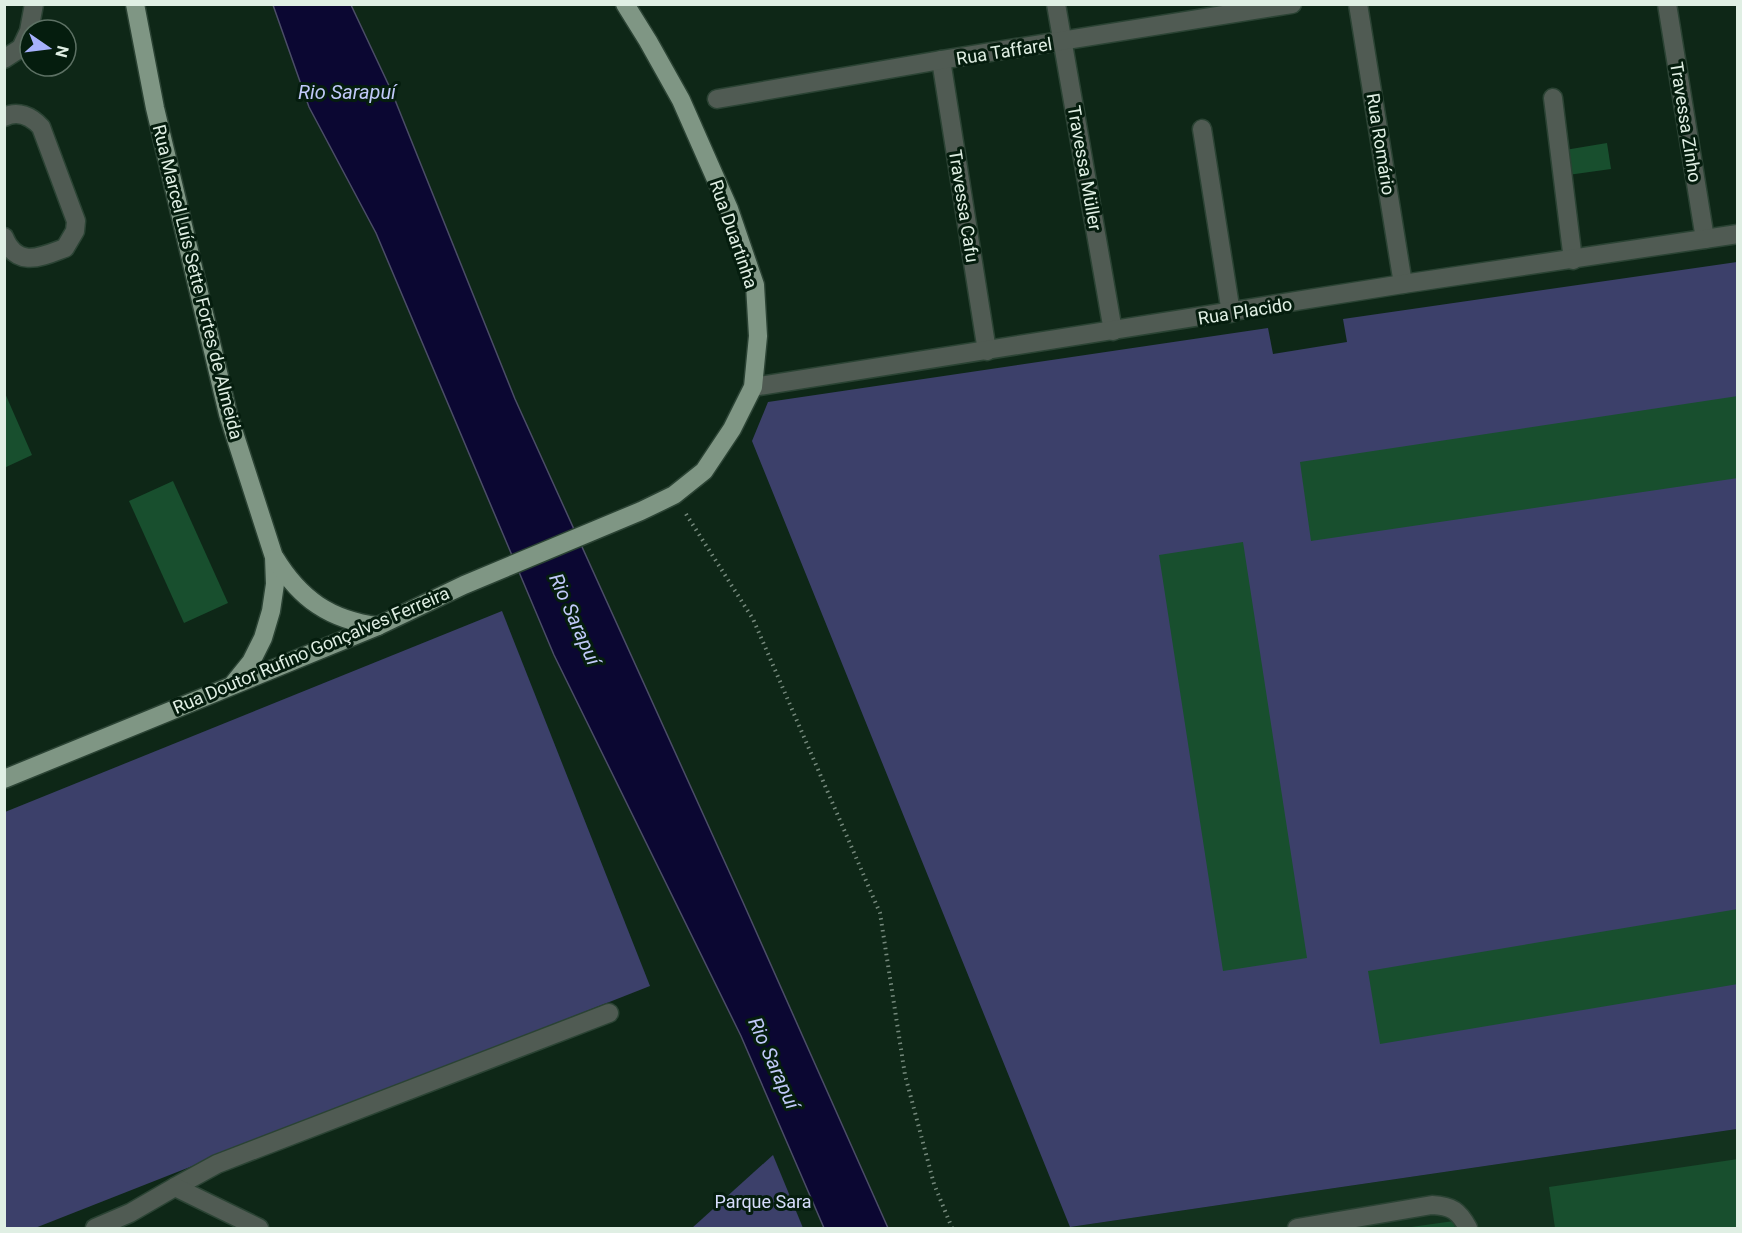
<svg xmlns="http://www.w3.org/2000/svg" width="1742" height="1233" font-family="Roboto,sans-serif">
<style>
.built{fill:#13321e}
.green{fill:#3c406a}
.water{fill:#0b0732;stroke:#4b4d67;stroke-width:1.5}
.building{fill:#184f2e}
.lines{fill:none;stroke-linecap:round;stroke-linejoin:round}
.minor-casing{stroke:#2b4334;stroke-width:21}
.major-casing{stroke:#2b4334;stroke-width:21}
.path{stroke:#75897c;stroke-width:4;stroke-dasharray:1.5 4.5;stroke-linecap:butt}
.minor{stroke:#505b53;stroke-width:18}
.major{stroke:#7f9684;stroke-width:18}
.labels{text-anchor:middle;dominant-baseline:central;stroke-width:6;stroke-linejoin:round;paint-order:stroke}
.street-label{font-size:18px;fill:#e0efe4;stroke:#051d0e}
.park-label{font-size:18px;fill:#d7ddfd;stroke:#051d0e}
.water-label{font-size:20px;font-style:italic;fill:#c1c9f9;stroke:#051d0e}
</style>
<rect width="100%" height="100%" fill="#0e2717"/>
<!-- built -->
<path class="built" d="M1737 1129V1228H1071L1070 1227Z"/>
<!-- green -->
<g class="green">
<path d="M1737 262V1129L1070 1227 752 441 768 402 1268 328 1273 354 1347 342 1343 319Z"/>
<path d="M502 611 650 986 35 1228H5V812Z"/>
<path d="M773 1155 803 1228H692Z"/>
</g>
<!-- water -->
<path class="water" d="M273 5H351L391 90 515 399 742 900 888 1228H824L741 1036 554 655 376 233 309 107Z"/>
<!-- building -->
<g class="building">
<path d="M1607 143 1611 169 1568 175 1565 150Z"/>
<path d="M4 391 32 455 4 468Z"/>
<path d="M1738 396V478L1311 541 1300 462Z"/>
<path d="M173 481 228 603 184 623 129 501Z"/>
<path d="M1243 542 1307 958 1223 971 1159 555Z"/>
<path d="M1738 909V984L1380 1044 1368 971Z"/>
<path d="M1738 1159V1228H1555L1549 1187Z"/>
<path d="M1454 1221 1455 1228H1411V1227Z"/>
</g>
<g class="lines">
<defs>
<g id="minor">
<path d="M1056 4 1113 331"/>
<path d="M1358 4 1403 284"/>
<path d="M1667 4 1705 239"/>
<path d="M4 59 21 48 29 31 34 4"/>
<path d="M941 60 987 351"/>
<path d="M1553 98 1573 260"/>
<path d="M717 99 941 60 1292 4"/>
<path d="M4 117C18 110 31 116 41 127L76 221 75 231 65 248C41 257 17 269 4 237"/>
<path d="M1202 129 1231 313"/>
<path d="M753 387 1403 284 1738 234"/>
<path d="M175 1187 217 1164 609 1013"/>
<path d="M95 1228 130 1213 175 1187 259 1228"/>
<path d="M1297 1228 1432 1205C1452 1206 1459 1211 1468 1228"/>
</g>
<g id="major">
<path d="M135 4 155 108 228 414 274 557 275 584 271 611 263 638 251 662 234 683"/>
<path d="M275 558C300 599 330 620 378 626"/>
<path d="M4 779 378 626 464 585 641 511 674 495 704 471 732 429 753 387 758 336 755 285 729 209 681 100 648 41 625 4"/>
</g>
</defs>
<!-- minor casing -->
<use href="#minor" class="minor-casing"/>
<!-- major casing -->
<use href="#major" class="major-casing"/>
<!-- path -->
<path class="path" d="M686 514 753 619 880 913 905 1075 934 1184 952 1228"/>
<!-- minor -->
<use href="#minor" class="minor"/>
<!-- major -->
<use href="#major" class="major"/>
</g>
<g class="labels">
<!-- street labels -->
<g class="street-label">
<text transform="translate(1004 51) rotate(-9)">Rua Taffarel</text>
<text transform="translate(1686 122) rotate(81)">Travessa Zinho</text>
<text transform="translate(1381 144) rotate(81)">Rua Romário</text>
<text transform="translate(1085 168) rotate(80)">Travessa Müller</text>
<text transform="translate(964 206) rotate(81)">Travessa Cafu</text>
<text transform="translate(734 234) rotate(71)">Rua Duartinha</text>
<text transform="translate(198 282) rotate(76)">Rua Marcel Luís Sette Fortes de Almeida</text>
<text transform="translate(1245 311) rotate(-9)">Rua Placido</text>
<text transform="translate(311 650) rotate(-23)">Rua Doutor Rufino Gonçalves Ferreira</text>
</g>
<!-- park labels -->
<g class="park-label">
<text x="763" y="1201">Parque Sara</text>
</g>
<!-- water labels -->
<g class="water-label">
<text x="347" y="92">Rio Sarapuí</text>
<text transform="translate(575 619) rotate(66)">Rio Sarapuí</text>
<text transform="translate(774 1063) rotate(66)">Rio Sarapuí</text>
</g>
</g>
<!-- border -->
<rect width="1742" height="1233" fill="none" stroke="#e0efe4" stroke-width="12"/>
<!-- north arrow -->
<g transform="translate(48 48) rotate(104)"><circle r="28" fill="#051d0e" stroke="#5d7164" stroke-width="1.5"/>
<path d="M0-4.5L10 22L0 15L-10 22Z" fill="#a7b1fc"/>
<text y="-9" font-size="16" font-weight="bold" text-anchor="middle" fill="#e0efe4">N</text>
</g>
</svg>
